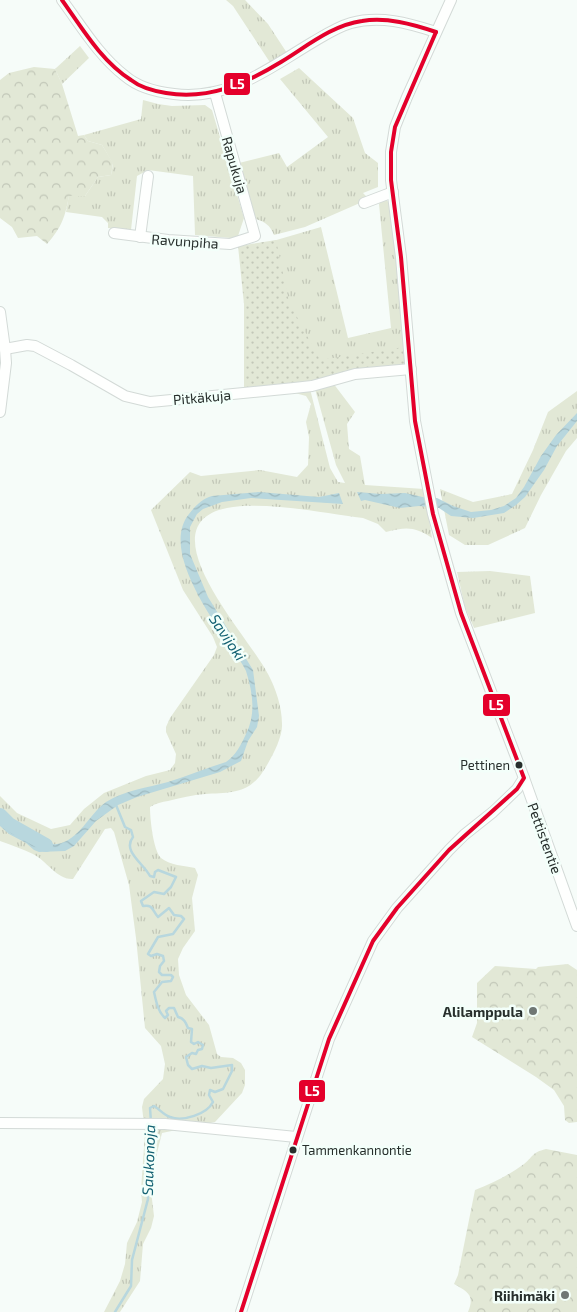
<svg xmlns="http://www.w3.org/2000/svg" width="577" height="1312" font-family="'Exo 2',sans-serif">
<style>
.grass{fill:url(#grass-tufts)}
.forest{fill:url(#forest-crowns)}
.park{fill:url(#park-dots)}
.water{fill:url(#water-waves)}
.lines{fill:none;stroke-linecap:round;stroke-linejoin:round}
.stream{stroke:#b8d7de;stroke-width:2.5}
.river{stroke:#b8d7de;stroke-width:14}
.minor-casing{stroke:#d3dad7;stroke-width:12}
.minor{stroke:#fefffe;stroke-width:10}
.bus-1-casing{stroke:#f3fffa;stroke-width:8}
.bus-1{stroke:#e4002b;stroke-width:4}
.bus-dot{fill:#272f2c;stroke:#f3fffa;stroke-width:2}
.poi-dot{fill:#6f7774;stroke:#f3fffa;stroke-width:2}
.labels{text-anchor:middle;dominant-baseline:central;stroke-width:5;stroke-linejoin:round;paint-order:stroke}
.bus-label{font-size:13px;fill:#272f2c;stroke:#f3fffa;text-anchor:end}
.street-label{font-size:14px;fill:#272f2c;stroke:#f3fffa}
.poi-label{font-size:14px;font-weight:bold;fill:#272f2c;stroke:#f3fffa;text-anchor:end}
.water-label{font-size:15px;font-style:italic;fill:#136172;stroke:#f3fffa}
.line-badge{stroke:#f3fffa;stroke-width:2}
.badge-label{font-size:14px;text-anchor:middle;font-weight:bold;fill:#fff}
</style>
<defs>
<pattern id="grass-tufts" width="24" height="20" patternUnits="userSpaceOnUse" patternTransform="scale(1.25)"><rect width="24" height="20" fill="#e2e8d6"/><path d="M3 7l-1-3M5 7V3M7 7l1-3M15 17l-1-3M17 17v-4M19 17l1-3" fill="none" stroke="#c2c7b8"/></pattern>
<pattern id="forest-crowns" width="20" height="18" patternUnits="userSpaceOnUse" patternTransform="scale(1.25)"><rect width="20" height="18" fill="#e2e8d6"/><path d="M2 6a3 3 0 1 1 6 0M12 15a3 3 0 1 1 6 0" fill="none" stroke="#c2c7b8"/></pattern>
<pattern id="park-dots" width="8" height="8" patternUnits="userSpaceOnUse" patternTransform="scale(1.25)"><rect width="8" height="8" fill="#e2e8d6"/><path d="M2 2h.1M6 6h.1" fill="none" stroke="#c2c7b8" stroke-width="1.8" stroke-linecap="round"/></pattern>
<pattern id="water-waves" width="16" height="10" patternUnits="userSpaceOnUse" patternTransform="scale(1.25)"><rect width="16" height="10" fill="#b8d7de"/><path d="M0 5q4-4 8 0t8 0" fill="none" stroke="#9eb9bf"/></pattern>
</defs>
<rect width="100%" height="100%" fill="#f6fcf9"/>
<!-- grass -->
<g class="grass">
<path d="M226 0H245L268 24 287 53 271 64 233 6Z"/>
<path d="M80 46 89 58 62 84 55 69Z"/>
<path d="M299 68 353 118 365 153 378 163V187L363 193 369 199 305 227 274 235C270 225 265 222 256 219L239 163 279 153 287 167 328 137 280 79Z"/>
<path d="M143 100 158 104 172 106 205 105 212 110 244 218 238 236 231 238 195 235 193 176 148 170 137 176 131 230 108 228V223L102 217 66 212 69 195 85 196 98 177 111 175 113 164 102 145 88 141 84 135 141 119Z"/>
<path d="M385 199 392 205 404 347 317 382 282 308 273 241 321 227 348 338 391 328 379 204 381 201Z"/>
<path d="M333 383 355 412 347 424 349 449 360 456 365 485 424 489 432 538C414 526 406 527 386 532L378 524 363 518C324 513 264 501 227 508 142 525 251 639 268 674 276 689 282 707 282 724 283 738 270 761 262 773 248 794 228 793 205 794 193 795 180 798 168 801 162 802 156 803 150 807 150 818 153 850 161 858 169 865 185 866 195 868L198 875 192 898 195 931 183 948 178 959 179 975 186 995 209 1025 217 1054 221 1057 233 1058 241 1063 245 1070V1085L242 1093 215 1122 162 1133 152 1173 151 1191 154 1216 151 1228 143 1244 140 1281 120 1312H104L120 1281 125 1264 127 1243 137 1222 142 1202 141 1190 145 1133 142 1107 144 1099 163 1079 165 1064 161 1046 145 1028 136 938 129 885 114 832 111 828 105 829 73 879C57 880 47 861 33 854 23 849 11 845 0 841V796L17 813 51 829 70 825 84 809 104 793 146 776 170 770 175 763 176 754 166 732V727L170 718 214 655 217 647 213 637 183 590 151 510 190 472 201 476 260 470 297 477 308 465 309 437 306 422 311 404 306 396 295 393V390L310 389 330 468 338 482 345 483 336 465 315 389Z"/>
<path d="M577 391V438L566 451 541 495 525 528 488 545H465L449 535 440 489 473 502 512 494 533 450 548 412Z"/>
<path d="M490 571 530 576 535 613 474 628 465 607 457 572Z"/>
</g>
<!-- forest -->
<g class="forest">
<path d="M34 67 55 69 62 84 78 136 84 135 88 141 102 145 113 163 111 175 98 177 85 196H69C65 217 62 227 47 244L37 236 18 238 12 227 0 218V80L9 73Z"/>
<path d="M568 964 577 970V1122L569 1123 565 1120 564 1106 554 1090 536 1077 472 1037 477 1023V983L495 966 536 969 538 967Z"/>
<path d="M546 1149 577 1155V1312H468C475 1295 468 1292 454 1284L458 1275 475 1190C493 1183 509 1175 524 1164 535 1155 531 1153 546 1149Z"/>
</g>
<!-- park -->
<path class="park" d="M276 240 289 302 320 360 404 347 406 366 317 382 244 391V304L238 246Z"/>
<!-- water -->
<g class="water">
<path d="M577 413V421L557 446 544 470 525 497 516 505 504 513 473 518 451 516 439 508 419 506 400 508 365 500 361 501 357 492 381 494 405 493 427 498H437L453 506 471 512 491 510 504 506 516 498 524 487 541 456 556 435Z"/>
<path d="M259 492 319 497 339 493 343 504 251 498 222 502 203 509 197 514 190 527V554L208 597 253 670 259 716 257 727 248 741 241 761 220 772 137 797 118 805 96 821 74 846 65 851 39 852 34 850 26 843 9 834 0 826V815C8 825 46 846 57 844 79 841 89 814 106 802 125 790 147 788 168 782 187 776 207 768 226 762 236 755 241 745 246 734 256 714 253 693 246 671 242 662 235 654 229 645 210 615 161 549 189 514 195 506 202 499 212 496Z"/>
</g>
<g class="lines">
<!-- stream -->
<g class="stream">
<path d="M116 805 125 827 131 830 133 837C122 851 143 863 150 876L154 877 155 872 158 870 176 877 171 887 164 894 154 892 141 901 143 906C153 904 152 910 158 917L169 908 174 915 181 916 184 919 173 934 158 937 148 954 151 956 157 954 163 956 164 961 160 966 159 972 162 975H171L173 977 171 981 162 982 154 992C156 1001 158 1012 165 1018L168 1015 166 1011 169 1008H174L178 1017C184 1018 186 1023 188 1028L192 1029 191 1042 194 1044 198 1042 203 1045 202 1049 198 1050 196 1054 192 1053 186 1057 188 1065 192 1069 202 1066 211 1068 232 1065V1071L223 1089 215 1092 210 1090 209 1095 213 1102C207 1114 183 1122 170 1117 164 1115 159 1109 154 1106L150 1108 151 1122"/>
<path d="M115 1312 131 1286 132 1260 148 1199 147 1163 151 1128"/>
</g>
<!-- river -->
<path class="river" d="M0 815 9 824 46 845"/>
<defs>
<g id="minor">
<path d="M62 0C82 27 99 56 125 76 139 88 156 92 174 94 229 101 269 68 313 42 325 35 337 27 351 23 380 15 408 23 436 32"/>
<path d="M364 203 393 192"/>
<path d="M114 233 168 240 230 244 255 236 215 93"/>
<path d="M140 237 148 176"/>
<path d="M0 312 5 349 27 345 35 346 71 365 125 396 150 402 161 401 294 388 312 386 355 374 411 369"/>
<path d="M0 412 6 363 5 349"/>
<path d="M524 778 577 926"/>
<path d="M0 1123 165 1124 296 1137"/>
<path d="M241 1312 329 1039 373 941 397 908 449 850 464 835 493 812 517 789 524 778 461 613 433 514 415 421 401 257 391 180V152L395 127 407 97 451 0"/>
</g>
</defs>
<!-- minor casing -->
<use href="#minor" class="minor-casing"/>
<!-- minor -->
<use href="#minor" class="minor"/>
<defs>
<g id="bus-1">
<path d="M62 0C82 28 101 61 131 80 141 88 154 91 166 93 209 100 245 84 281 62 306 47 332 25 362 21 387 17 412 24 436 32"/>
<path d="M241 1312 329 1039 373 941 397 908 449 850 517 789 524 778 461 613 433 514 415 421 401 257 391 180V152L395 127 436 32"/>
</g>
</defs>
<!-- bus-1 casing -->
<use href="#bus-1" class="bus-1-casing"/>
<!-- bus-1 -->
<use href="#bus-1" class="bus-1"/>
</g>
<!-- markers -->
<g class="bus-dot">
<circle cx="519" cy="765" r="4.5"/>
<circle cx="293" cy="1150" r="4.5"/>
</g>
<g class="poi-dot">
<circle cx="533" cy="1011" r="5"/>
<circle cx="565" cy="1295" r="5"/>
</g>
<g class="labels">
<!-- bus labels -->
<g class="bus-label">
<text x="510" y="765">Pettinen</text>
<text x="302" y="1150" text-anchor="start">Tammenkannontie</text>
</g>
<!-- street labels -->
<g class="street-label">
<text transform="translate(235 165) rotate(74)">Rapukuja</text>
<text transform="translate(185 241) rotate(4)">Ravunpiha</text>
<text transform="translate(202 397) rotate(-5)">Pitkäkuja</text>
<text transform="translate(545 838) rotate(70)">Pettistentie</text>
</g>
<!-- poi labels -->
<g class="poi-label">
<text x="523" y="1011">Alilamppula</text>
<text x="555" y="1295">Riihimäki</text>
</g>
<!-- water labels -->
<g class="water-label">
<text transform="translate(228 637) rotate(56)">Savijoki</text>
<text transform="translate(148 1160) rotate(-88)">Saukonoja</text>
</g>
</g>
<g class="line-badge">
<rect x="223" y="72" width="28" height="24" rx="5" fill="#e4002b"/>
<rect x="482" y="693" width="29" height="24" rx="5" fill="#e4002b"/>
<rect x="298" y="1079" width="28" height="24" rx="5" fill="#e4002b"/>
</g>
<g class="badge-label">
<text x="237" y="89">L5</text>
<text x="496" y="710">L5</text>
<text x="312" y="1096">L5</text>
</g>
</svg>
